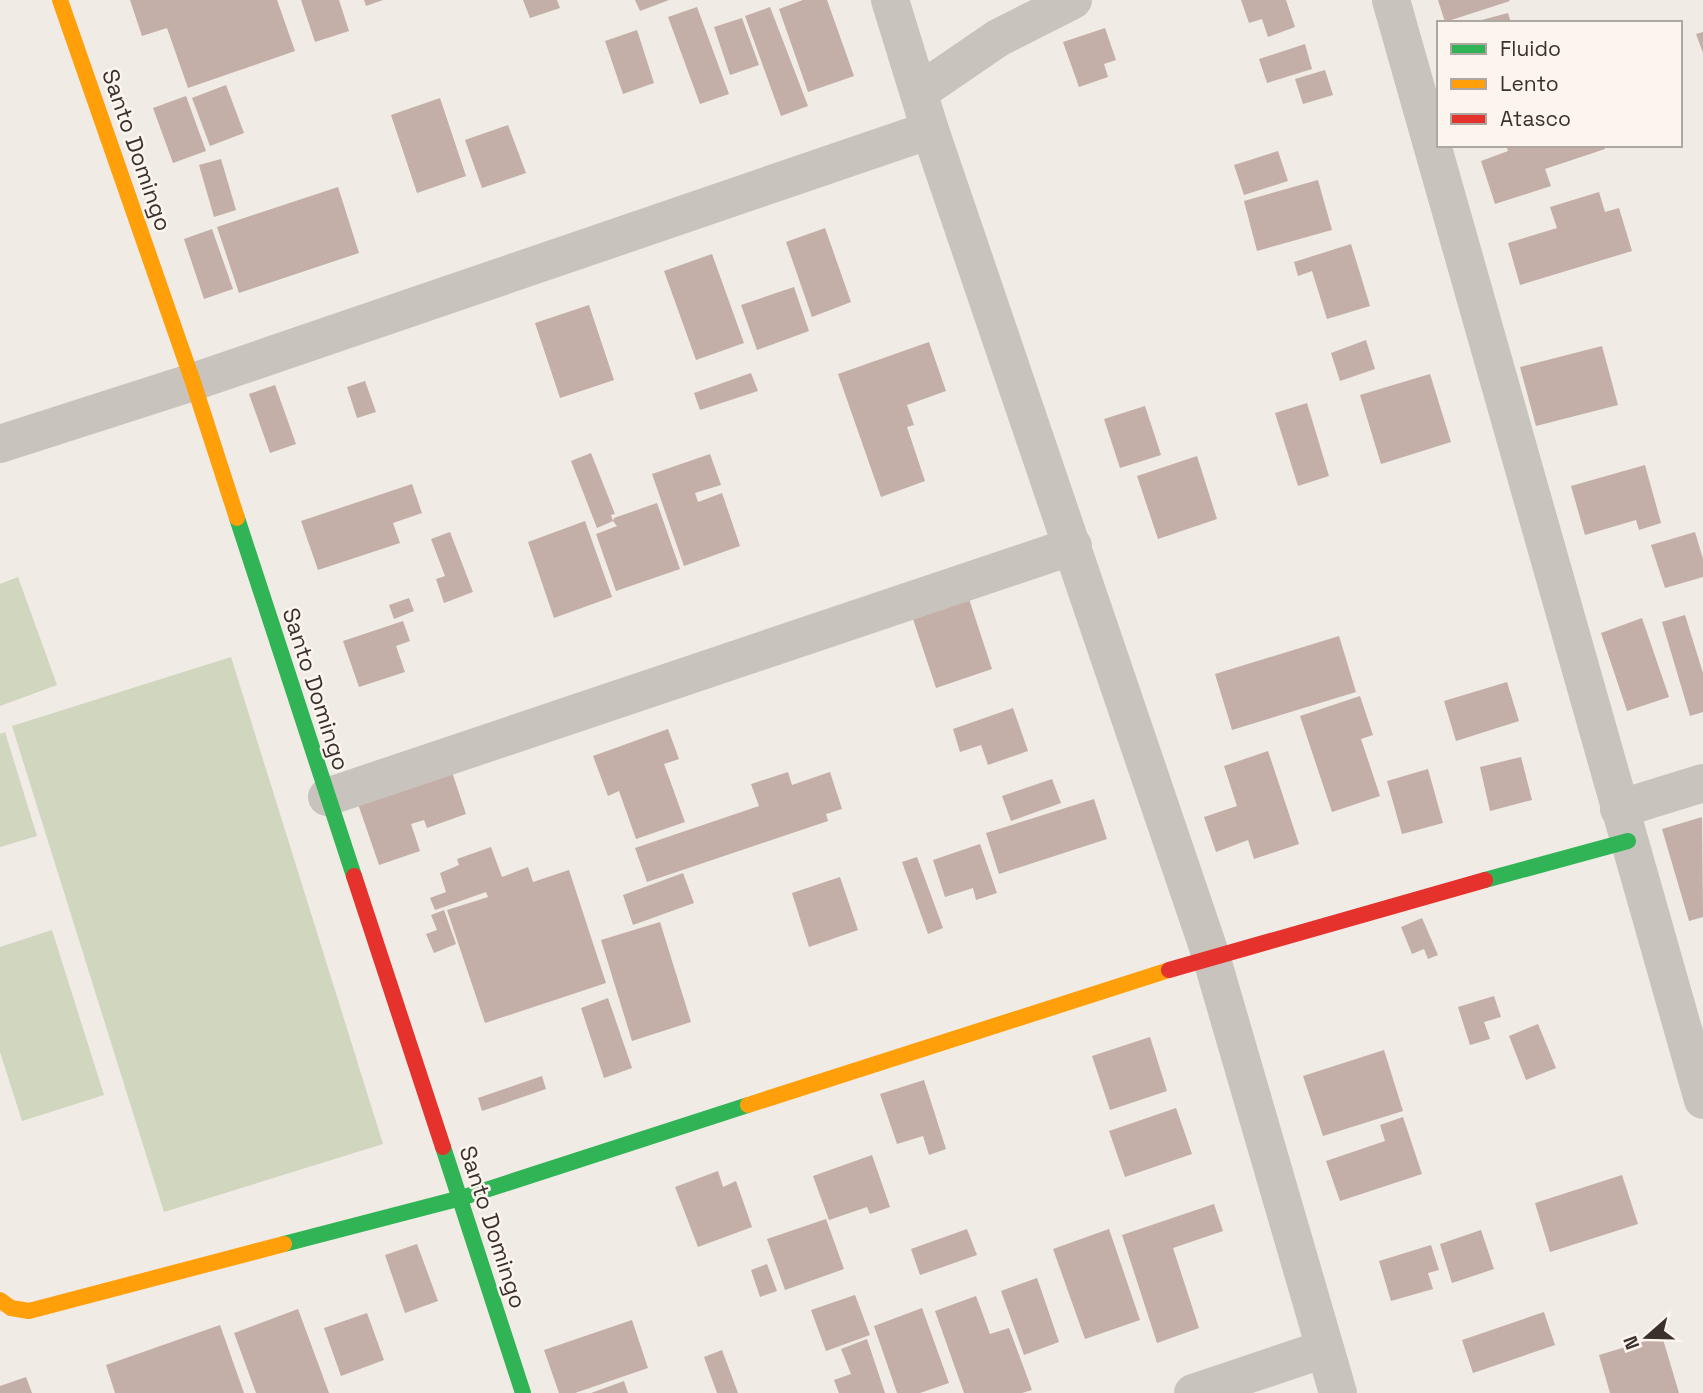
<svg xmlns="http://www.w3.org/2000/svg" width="1703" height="1393" font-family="'Space Grotesk',sans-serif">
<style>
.green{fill:#d1d6bf}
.building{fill:#c3afa7}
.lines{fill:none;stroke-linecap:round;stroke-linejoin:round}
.street{stroke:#c9c3be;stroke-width:38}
.fast{stroke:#30b455;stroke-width:16}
.slow{stroke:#ff9f0a;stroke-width:16}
.jam{stroke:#e5322d;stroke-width:16}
.labels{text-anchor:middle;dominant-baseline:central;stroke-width:5;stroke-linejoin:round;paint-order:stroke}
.street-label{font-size:23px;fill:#3b302b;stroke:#fbf5ee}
</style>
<rect width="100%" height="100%" fill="#f0ebe5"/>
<!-- green -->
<g class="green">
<path d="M18 577 57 685 0 706V584Z"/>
<path d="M231 657 383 1144 164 1212 12 726Z"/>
<path d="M5 732 37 836 0 847V734Z"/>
<path d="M52 930 104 1095 22 1121 0 1052V947Z"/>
</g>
<!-- building -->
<g class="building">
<path d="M130 0H277L295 51 188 88 167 28 142 36Z"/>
<path d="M301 0H339L349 31 315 42Z"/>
<path d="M364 0H383L366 6Z"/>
<path d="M523 0H557L560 8 530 18Z"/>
<path d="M635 0H669L640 11Z"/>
<path d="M803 0H827L854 76 808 92 779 9Z"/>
<path d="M1241 0H1286L1295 27 1268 37 1262 19 1249 23Z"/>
<path d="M1438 0H1509L1510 1 1445 22Z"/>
<path d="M697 7 729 94 700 104 668 17Z"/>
<path d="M770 7 808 106 781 116 745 16Z"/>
<path d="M1508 13 1511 23H1474V22Z"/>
<path d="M742 18 759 65 730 75 714 27Z"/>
<path d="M1105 28 1116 60 1104 64 1108 77 1079 87 1063 42Z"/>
<path d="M637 30 654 83 623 94 605 41Z"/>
<path d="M1703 32V53L1696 34Z"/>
<path d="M1305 44 1312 69 1267 83 1259 59Z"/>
<path d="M1325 70 1333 95 1303 104 1295 79Z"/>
<path d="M226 85 244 133 210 146 192 98Z"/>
<path d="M186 96 206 151 173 163 153 108Z"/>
<path d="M440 98 466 176 417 193 391 115Z"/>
<path d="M508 125 526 173 482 188 465 140Z"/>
<path d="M1506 145H1604L1605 149 1545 169 1551 186 1495 204 1481 161 1508 151Z"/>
<path d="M1278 151 1288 181 1244 195 1234 165Z"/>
<path d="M221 159 236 210 214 217 199 165Z"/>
<path d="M1318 180 1332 230 1257 251 1244 201Z"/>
<path d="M338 187 359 253 239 293 217 227Z"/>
<path d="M1599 192 1605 212 1619 208 1632 251 1520 285 1508 243 1557 228 1550 207Z"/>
<path d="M825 228 851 302 812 317 786 242Z"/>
<path d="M212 229 233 289 204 299 184 239Z"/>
<path d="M1351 244 1370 306 1327 319 1312 271 1298 276 1294 262Z"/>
<path d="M712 254 744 343 696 360 664 271Z"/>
<path d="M794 287 809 331 757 350 741 305Z"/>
<path d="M589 305 614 380 560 398 535 323Z"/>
<path d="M1366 340 1375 369 1340 381 1331 353Z"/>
<path d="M929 342 946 391 907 405 914 425 907 427 925 481 881 497 838 374Z"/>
<path d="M1602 346 1618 405 1536 426 1520 367Z"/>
<path d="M751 373 758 391 700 410 694 393Z"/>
<path d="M1430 374 1451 442 1381 464 1360 395Z"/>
<path d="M365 381 376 412 357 418 347 387Z"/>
<path d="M275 385 296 444 270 453 249 394Z"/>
<path d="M1307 403 1329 476 1298 486 1275 413Z"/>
<path d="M1145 406 1161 455 1120 468 1104 419Z"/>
<path d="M591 453 615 514 611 515 613 521 597 528 571 461Z"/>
<path d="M710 454 721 485 695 493 698 502 722 493 740 546 684 566 652 474Z"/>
<path d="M1197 456 1217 519 1158 539 1137 476Z"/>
<path d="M1645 465 1661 523 1639 530 1636 520 1585 535 1571 486Z"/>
<path d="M412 484 422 513 393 523 400 543 318 570 301 521Z"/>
<path d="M657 503 680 569 616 591 596 534 617 526 613 521 614 518Z"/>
<path d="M585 521 612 597 554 618 528 542Z"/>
<path d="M450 532 473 592 444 603 436 579 445 576 431 539Z"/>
<path d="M1695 532 1703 559V577L1665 588 1651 545Z"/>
<path d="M409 598 414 611 394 619 389 605Z"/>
<path d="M969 599 992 669 936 688 909 607Z"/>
<path d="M1685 615 1703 673V712L1690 716 1662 622Z"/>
<path d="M1642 618 1669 697 1627 711 1601 633Z"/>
<path d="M403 621 410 641 396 646 405 672 359 687 343 641Z"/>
<path d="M1339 636 1356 692 1232 730 1215 674Z"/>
<path d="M1507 682 1519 721 1456 741 1444 701Z"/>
<path d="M1360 696 1373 735 1361 739 1380 796 1332 812 1300 716Z"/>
<path d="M1013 708 1028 751 988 765 981 745 960 752 953 729Z"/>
<path d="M668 729 679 759 664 764 685 822 636 839 619 791 608 796 593 756Z"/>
<path d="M1268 751 1299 844 1254 859 1248 840 1216 852 1204 817 1237 806 1224 766Z"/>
<path d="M1521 757 1532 800 1490 811 1480 767Z"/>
<path d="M451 769 466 814 427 828 424 820 411 824 420 851 379 865 357 801Z"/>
<path d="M1428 769 1443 823 1402 834 1387 781Z"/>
<path d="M788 772 792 785 830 772 842 809 826 814 828 821 647 882 635 848 759 806 751 784Z"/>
<path d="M1052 779 1061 803 1011 821 1002 796Z"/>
<path d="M1094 799 1107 839 999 874 986 833Z"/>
<path d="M1702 817 1703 917 1689 921 1662 829Z"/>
<path d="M980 844 997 893 976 900 973 888 945 897 933 860Z"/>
<path d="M491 847 502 877 528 867 533 882 569 870 606 983 485 1023 447 910 488 897 486 892 435 910 430 898 446 892 440 873 459 865 457 859Z"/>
<path d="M917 857 943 928 928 934 902 862Z"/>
<path d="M683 873 694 903 633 925 623 895Z"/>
<path d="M840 877 858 930 809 947 792 893Z"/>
<path d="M444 910 456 944 434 953 426 934 437 930 431 915Z"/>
<path d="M1422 918 1438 955 1428 959 1424 949 1412 954 1401 927Z"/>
<path d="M660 922 691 1022 632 1041 601 940Z"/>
<path d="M1494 996 1501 1017 1484 1022 1490 1039 1470 1045 1458 1007Z"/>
<path d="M608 998 632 1068 604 1078 581 1008Z"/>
<path d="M1538 1024 1556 1068 1526 1080 1509 1036Z"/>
<path d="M1150 1037 1167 1091 1110 1110 1092 1056Z"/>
<path d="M1384 1050 1403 1111 1323 1136 1303 1076Z"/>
<path d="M542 1076 546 1089 482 1111 478 1098Z"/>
<path d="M924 1080 946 1149 929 1155 923 1136 897 1144 880 1094Z"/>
<path d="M1176 1108 1192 1154 1125 1177 1109 1131Z"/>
<path d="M1403 1117 1422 1174 1340 1201 1326 1161 1385 1141 1380 1125Z"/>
<path d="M872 1155 890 1207 870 1214 867 1207 829 1220 813 1176Z"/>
<path d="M718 1171 723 1187 736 1181 752 1227 698 1247 675 1187Z"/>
<path d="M1622 1175 1638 1224 1550 1252 1535 1203Z"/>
<path d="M1214 1204 1223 1231 1173 1248 1199 1328 1157 1343 1122 1235Z"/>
<path d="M826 1219 844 1269 785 1290 767 1239Z"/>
<path d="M967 1229 977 1255 920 1275 911 1249Z"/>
<path d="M1109 1229 1140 1320 1085 1339 1053 1249Z"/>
<path d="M1481 1230 1494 1269 1452 1283 1440 1244Z"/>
<path d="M417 1244 438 1301 405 1313 385 1255Z"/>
<path d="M1431 1245 1439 1270 1428 1273 1433 1289 1391 1301 1379 1261Z"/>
<path d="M767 1264 777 1291 760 1297 751 1270Z"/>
<path d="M1037 1278 1059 1342 1024 1355 1001 1291Z"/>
<path d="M855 1295 870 1335 826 1351 811 1310Z"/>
<path d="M976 1296 990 1334 1009 1328 1032 1390 1022 1393H964L935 1311Z"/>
<path d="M922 1308 949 1383 920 1393H897L874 1326Z"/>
<path d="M298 1309 329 1393H256L234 1333Z"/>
<path d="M1544 1312 1555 1345 1473 1373 1462 1340Z"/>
<path d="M367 1313 384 1360 341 1376 324 1328Z"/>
<path d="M632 1320 648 1368 575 1393H559L544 1350Z"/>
<path d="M220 1325 244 1393H115L106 1365Z"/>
<path d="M1662 1336 1679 1393H1610L1599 1355Z"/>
<path d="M867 1339 885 1393H839L834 1380 851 1374 841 1349Z"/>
<path d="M722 1350 738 1393H717L704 1357Z"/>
<path d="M26 1377 32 1393H0V1386Z"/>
<path d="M624 1381 628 1393H591Z"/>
</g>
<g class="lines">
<!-- street -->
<g class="street">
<path d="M890 0 930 130 1211 956 1338 1393"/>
<path d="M1391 0 1703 1100"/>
<path d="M919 92 998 38 1073 0"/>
<path d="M0 444 193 382 930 130"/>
<path d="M327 797 1073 546"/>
<path d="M1619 809 1703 783"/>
<path d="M1193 1393 1324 1349"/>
</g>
<!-- fast -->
<g class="fast">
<path d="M237 518 354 876"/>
<path d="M1485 880 1628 841"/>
<path d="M443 1147 523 1393"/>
<path d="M284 1244 461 1198 748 1105"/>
</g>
<!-- slow -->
<g class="slow">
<path d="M60 0 193 382 237 518"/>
<path d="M748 1105 1169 970"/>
<path d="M0 1300 11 1308 29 1311 284 1244"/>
</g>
<!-- jam -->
<g class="jam">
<path d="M354 876 443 1147"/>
<path d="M1169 970 1485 880"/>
</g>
</g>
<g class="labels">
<!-- street labels -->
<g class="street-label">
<text transform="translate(137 150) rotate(71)">Santo Domingo</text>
<text transform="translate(316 689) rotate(72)">Santo Domingo</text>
<text transform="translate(493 1227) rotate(72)">Santo Domingo</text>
</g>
</g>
<!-- legend -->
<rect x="1437" y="21" width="245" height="126" fill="#fbf5ee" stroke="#aea6a0" stroke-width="2"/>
<rect x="1451" y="44" width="35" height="10" fill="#30b455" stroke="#aea6a0" stroke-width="2"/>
<text x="1500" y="56" font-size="21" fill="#3b302b">Fluido</text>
<rect x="1451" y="79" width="35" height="10" fill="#ff9f0a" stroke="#aea6a0" stroke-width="2"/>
<text x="1500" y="91" font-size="21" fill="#3b302b">Lento</text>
<rect x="1451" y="114" width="35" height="10" fill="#e5322d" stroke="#aea6a0" stroke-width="2"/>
<text x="1500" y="126" font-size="21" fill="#3b302b">Atasco</text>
<!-- north arrow -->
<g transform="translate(1647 1337) rotate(250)" stroke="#fbf5ee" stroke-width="5" paint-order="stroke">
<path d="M0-5L12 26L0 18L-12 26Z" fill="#3b302b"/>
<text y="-10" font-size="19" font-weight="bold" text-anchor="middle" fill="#3b302b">N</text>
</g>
</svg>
